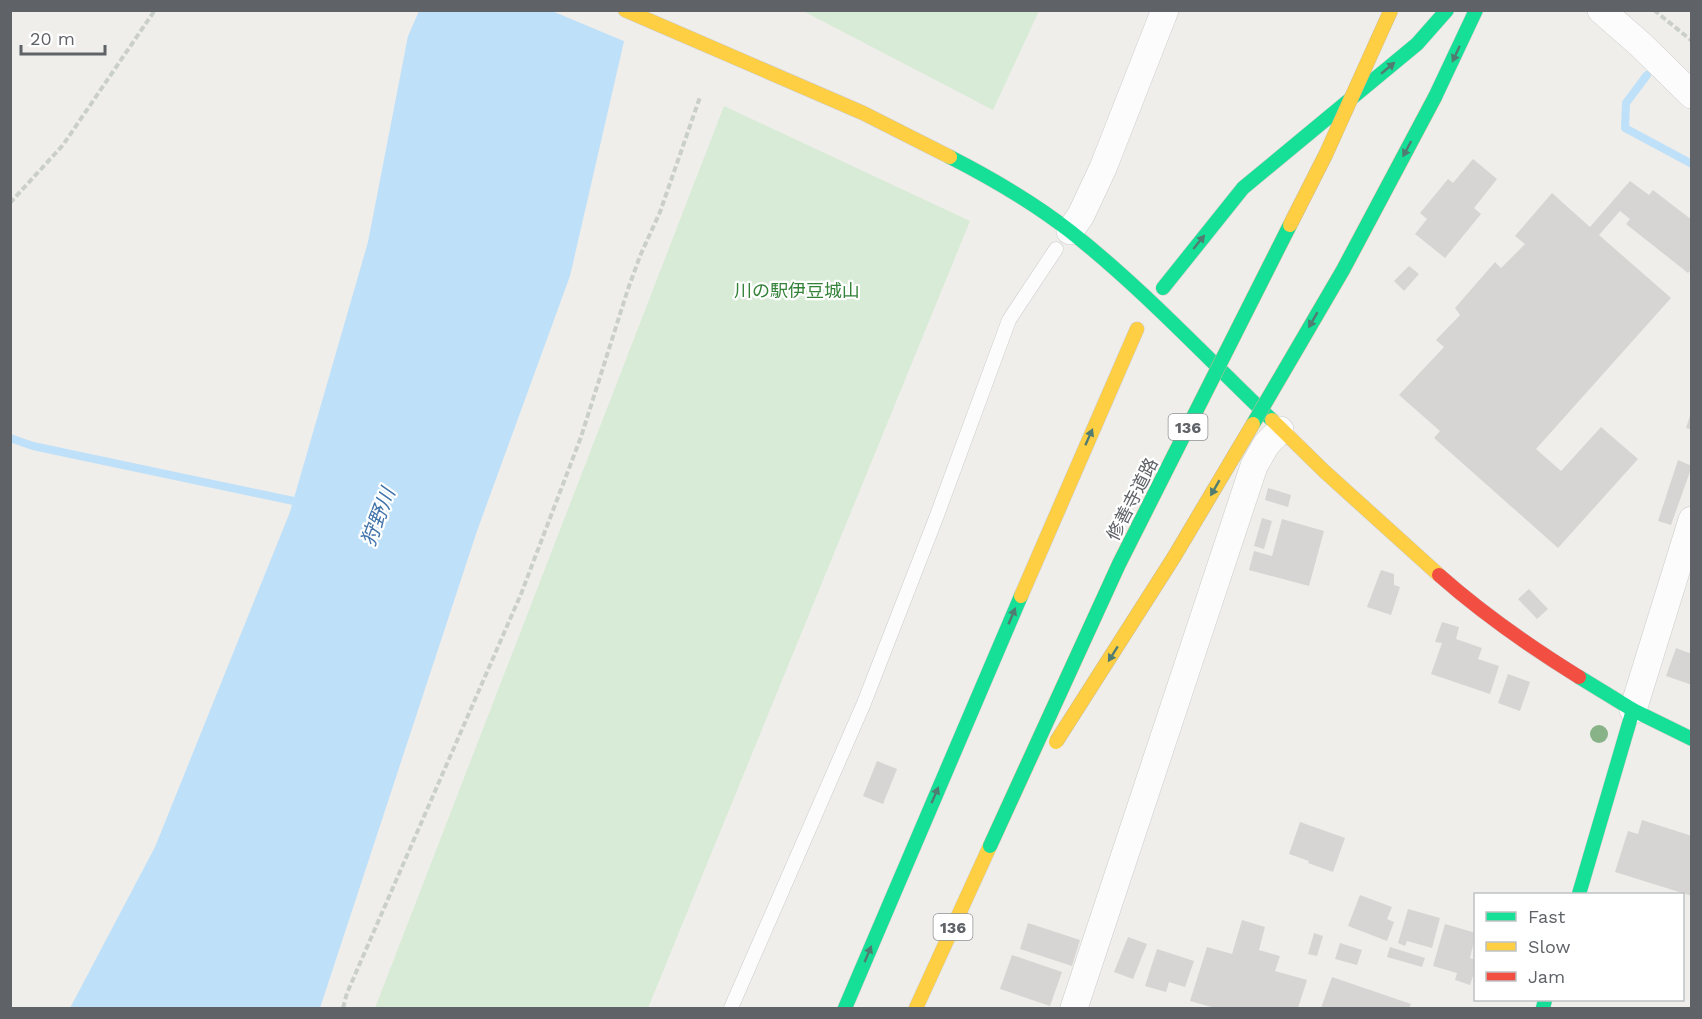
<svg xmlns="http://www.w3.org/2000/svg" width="1702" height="1019" font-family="'Work Sans','Noto Sans JP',sans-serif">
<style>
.green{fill:#d8ebd6}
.water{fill:#bfe0f9}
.pier{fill:#efeeea}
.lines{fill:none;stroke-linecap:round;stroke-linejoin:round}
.stream{stroke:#bfe0f9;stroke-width:8}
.building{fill:#d6d5d3}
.lane-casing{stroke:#cbcccc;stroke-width:15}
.street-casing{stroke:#cbcccc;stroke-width:28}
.fast-casing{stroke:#cacacb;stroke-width:15}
.slow-casing{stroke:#cacacb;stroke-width:15}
.jam-casing{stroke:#cacacb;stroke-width:15}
.path{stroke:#cacfcc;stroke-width:4;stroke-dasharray:6 3;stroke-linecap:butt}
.lane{stroke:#fdfcfc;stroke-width:14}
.street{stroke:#fdfcfc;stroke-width:27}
.fast{stroke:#16e098;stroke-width:14}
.slow{stroke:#ffcf43;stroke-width:14}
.jam{stroke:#f24e42;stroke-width:14}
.fast-bridge-casing{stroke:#c8b996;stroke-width:15;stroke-linecap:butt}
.slow-bridge-casing{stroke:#c8b996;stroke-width:15;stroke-linecap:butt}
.fast-bridge{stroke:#16e098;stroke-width:14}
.slow-bridge{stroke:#ffcf43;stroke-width:14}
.tree{fill:#88b388}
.oneway{fill:#507c72}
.labels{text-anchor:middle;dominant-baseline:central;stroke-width:4.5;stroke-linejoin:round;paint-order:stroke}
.shield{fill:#fff;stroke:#8f9295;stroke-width:1.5}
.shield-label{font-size:16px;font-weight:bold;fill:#5f6368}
.park-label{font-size:18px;fill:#348238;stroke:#fff}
.street-label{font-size:18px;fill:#5f6368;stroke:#fff}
.water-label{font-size:20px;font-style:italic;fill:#4174aa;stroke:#fff}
</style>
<rect width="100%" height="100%" fill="#efeeea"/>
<!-- green -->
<g class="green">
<path d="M803 11 1039 10V11L993 110Z"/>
<path d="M724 106 970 221 648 1008H375Z"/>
</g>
<!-- water -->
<path class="water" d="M419 11H631L570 276 477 531 320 1008H70L155 847 290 512 368 242 408 36Z"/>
<!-- pier -->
<path class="pier" d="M634 10 626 42 552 11Z"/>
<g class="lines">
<!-- stream -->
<g class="stream">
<path d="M1647 75 1626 103 1625 128 1692 164"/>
<path d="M10 438 33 446 303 503"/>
</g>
</g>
<!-- building -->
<g class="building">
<path d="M1473 159 1497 179 1474 208 1481 214 1445 258 1415 234 1427 219 1420 213 1448 179 1453 183Z"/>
<path d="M1630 181 1649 195 1653 190 1692 220V269L1688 273 1626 224 1630 219 1620 211 1599 235 1671 298 1536 449 1561 471 1601 427 1638 459 1558 548 1434 438 1440 431 1399 395 1444 347 1436 340 1460 315 1455 308 1495 262 1501 268 1525 244 1515 236 1552 193 1590 227Z"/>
<path d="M1409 266 1419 274 1404 291 1394 281Z"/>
<path d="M1691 413H1692V430L1686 428Z"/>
<path d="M1678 460 1692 466 1671 525 1658 521Z"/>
<path d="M1268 488 1291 495 1288 507 1265 500Z"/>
<path d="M1262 518 1272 521 1264 549 1254 546Z"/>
<path d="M1282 519 1324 531 1309 586 1249 570 1254 551 1272 556Z"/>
<path d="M1381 570 1394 574V585L1400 587 1391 615 1367 607Z"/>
<path d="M1529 589 1548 609 1537 619 1518 599Z"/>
<path d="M1442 622 1459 627 1456 639 1482 648 1478 659 1499 666 1490 694 1431 674 1442 643 1435 642Z"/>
<path d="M1676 648 1692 654V685L1666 676Z"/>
<path d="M1508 674 1530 682 1520 711 1498 703Z"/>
<path d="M877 761 897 769 883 804 863 796Z"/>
<path d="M1642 820 1692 836V896L1615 872 1628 831 1638 834Z"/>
<path d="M1300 822 1345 838 1333 872 1308 863 1309 861 1289 854Z"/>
<path d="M1360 895 1392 907 1387 919 1394 922 1387 941 1348 926Z"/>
<path d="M1408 909 1440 918 1432 948 1407 941 1405 946 1398 943Z"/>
<path d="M1242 920 1265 927 1259 950 1280 956 1275 971 1307 980 1298 1008H1215L1190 1001 1207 947 1232 954Z"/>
<path d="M1028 923 1080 940 1072 966 1020 949Z"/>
<path d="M1445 924 1476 933 1470 958 1476 960V967L1470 985 1455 980 1457 973 1433 966Z"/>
<path d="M1314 933 1323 936 1317 956 1308 954Z"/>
<path d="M1128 937 1147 944 1133 979 1114 972Z"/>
<path d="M1340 943 1362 950 1357 965 1335 959Z"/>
<path d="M1390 947 1425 958 1422 967 1387 957Z"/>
<path d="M1157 949 1194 961 1185 987 1169 982 1166 992 1145 986Z"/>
<path d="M1012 955 1062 972 1050 1006 1000 989Z"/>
<path d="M1332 977 1411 1004 1409 1008H1321Z"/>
</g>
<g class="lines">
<defs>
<path id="lane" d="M731 1008 864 703 936 518 1009 320 1056 249"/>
<g id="street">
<path d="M1601 10 1641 45 1692 95"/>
<path d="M1070 231 1081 215 1103 168 1165 10"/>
<path d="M1633 710 1692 520"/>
<path d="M1074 1008 1254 466 1266 445 1280 430"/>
</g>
<g id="fast">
<path d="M1435 97 1476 10"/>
<path d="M950 157C991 178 1034 203 1071 232 1142 288 1206 357 1272 420"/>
<path d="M1163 288 1243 188 1417 44 1447 10"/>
<path d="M1579 677 1633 710 1692 739"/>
<path d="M1579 894 1633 710"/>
<path d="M845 1008 1021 596"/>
<path d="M1543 1008 1545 1000"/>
</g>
<g id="slow">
<path d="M625 10 863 113 950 157"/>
<path d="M1272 420 1324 471 1439 575"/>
<path d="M1021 596 1137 329"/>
<path d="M916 1008 990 846"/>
</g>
<path id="jam" d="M1439 575C1483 614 1529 646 1579 677"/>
</defs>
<!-- lane casing -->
<use href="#lane" class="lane-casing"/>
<!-- street casing -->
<use href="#street" class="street-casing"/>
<!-- fast casing -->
<use href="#fast" class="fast-casing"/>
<!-- slow casing -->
<use href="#slow" class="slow-casing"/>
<!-- jam casing -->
<use href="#jam" class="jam-casing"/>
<!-- path -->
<g class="path">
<path d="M1654 10 1692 41"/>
<path d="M10 203 63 145 155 10"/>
<path d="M343 1008 347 993 521 594 581 437 628 289 640 256 660 212 700 97"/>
</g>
<!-- lane -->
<use href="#lane" class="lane"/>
<!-- street -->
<use href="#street" class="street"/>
<!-- fast -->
<use href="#fast" class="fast"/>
<!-- slow -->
<use href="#slow" class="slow"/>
<!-- jam -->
<use href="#jam" class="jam"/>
<defs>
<g id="fast-bridge">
<path d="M1253 424 1343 270 1435 97"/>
<path d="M990 846 1119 564 1290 225"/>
</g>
<g id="slow-bridge">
<path d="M1290 225 1326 154 1391 10"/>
<path d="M1056 742 1174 557 1253 424"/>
</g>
</defs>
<!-- fast-bridge casing -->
<use href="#fast-bridge" class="fast-bridge-casing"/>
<!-- slow-bridge casing -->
<use href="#slow-bridge" class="slow-bridge-casing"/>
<!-- fast-bridge -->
<use href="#fast-bridge" class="fast-bridge"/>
<!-- slow-bridge -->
<use href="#slow-bridge" class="slow-bridge"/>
</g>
<!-- trees -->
<circle class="tree" cx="1599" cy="734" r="9"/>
<!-- one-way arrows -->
<defs><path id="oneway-solid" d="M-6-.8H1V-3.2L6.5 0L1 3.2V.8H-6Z" transform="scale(1.5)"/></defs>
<g class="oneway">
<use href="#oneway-solid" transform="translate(1456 54) rotate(115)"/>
<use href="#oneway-solid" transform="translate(1388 68) rotate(-40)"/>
<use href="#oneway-solid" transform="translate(1407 149) rotate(118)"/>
<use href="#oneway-solid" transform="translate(1199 242) rotate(-51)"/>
<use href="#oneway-solid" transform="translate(1313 320) rotate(120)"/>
<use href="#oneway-solid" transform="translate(1089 437) rotate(-66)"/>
<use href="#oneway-solid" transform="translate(1215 488) rotate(120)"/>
<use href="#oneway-solid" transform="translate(1012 616) rotate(-67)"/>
<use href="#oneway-solid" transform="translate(1113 654) rotate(122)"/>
<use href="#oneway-solid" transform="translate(935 795) rotate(-67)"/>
<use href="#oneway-solid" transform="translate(868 954) rotate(-67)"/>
</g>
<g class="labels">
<!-- shield labels -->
<g class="shield">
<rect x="1168.5" y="414" width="39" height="26" rx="4.5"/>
<rect x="933.5" y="914" width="39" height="26" rx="4.5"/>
</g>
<g class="shield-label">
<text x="1188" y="427">136</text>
<text x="953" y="927">136</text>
</g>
<!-- park labels -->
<g class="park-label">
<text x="797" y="290">川の駅伊豆城山</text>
</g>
<!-- street labels -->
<g class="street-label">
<text transform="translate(1132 499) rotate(-63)">修善寺道路</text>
</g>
<!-- water labels -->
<g class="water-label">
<text transform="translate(378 517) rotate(-69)">狩野川</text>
</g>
</g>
<!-- border -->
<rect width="1702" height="1019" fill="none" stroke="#5f6368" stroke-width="24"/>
<!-- legend -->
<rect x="1474" y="893" width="210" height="108" fill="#ffffff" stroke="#bfc1c3" stroke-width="1.5"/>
<rect x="1486" y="912" width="30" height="9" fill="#16e098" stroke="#bfc1c3" stroke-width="1.5"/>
<text x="1528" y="923" font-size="18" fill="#5f6368">Fast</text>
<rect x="1486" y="942" width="30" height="9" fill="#ffcf43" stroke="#bfc1c3" stroke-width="1.5"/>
<text x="1528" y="953" font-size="18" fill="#5f6368">Slow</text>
<rect x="1486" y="972" width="30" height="9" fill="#f24e42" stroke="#bfc1c3" stroke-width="1.5"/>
<text x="1528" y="983" font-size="18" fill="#5f6368">Jam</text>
<!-- scale -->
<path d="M21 45v9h84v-9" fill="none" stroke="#5f6368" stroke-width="3"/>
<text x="30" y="45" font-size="18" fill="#5f6368" stroke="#ffffff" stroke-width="4.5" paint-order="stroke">20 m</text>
</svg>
